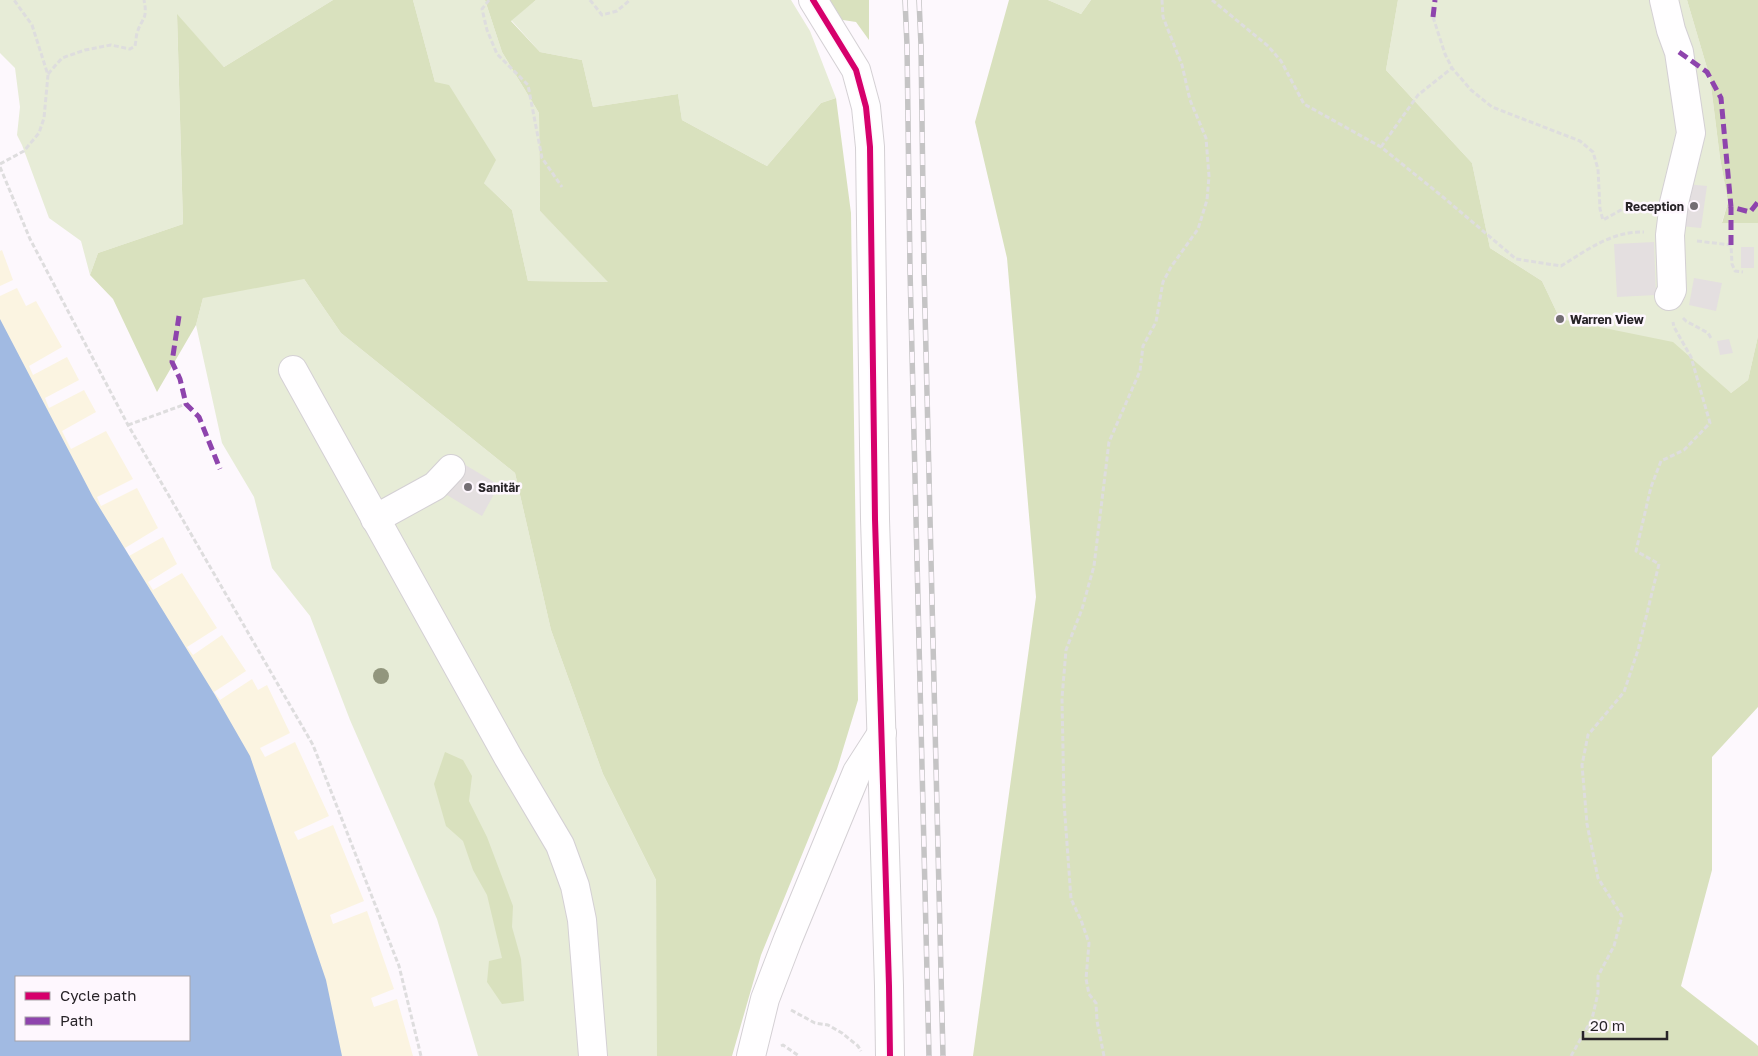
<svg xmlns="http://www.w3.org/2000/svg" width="1758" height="1056" font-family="'Golos Text',sans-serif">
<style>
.green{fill:#e7ecd7}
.forest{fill:#d9e1be}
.sand{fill:#fbf4e1;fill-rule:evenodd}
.water{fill:#a1bae2;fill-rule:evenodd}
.building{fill:#e4dfe0}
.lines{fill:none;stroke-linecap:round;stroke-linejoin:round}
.minor-casing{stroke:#d4d0d4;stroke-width:30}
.path{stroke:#deddde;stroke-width:3;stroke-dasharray:5 2.5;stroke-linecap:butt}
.minor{stroke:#fffeff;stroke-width:28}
.rail-casing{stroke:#c5c4c5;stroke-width:5.5}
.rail{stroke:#fef7fe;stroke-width:4;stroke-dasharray:11;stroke-linecap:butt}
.quiet{stroke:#8e44ad;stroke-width:5;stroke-dasharray:10 5;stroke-linecap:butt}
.cycleway-casing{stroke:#fef7fe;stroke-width:9}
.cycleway{stroke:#d6006c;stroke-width:6}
.tree{fill:#92967d}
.poi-dot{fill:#736e73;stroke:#fef7fe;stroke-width:2}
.labels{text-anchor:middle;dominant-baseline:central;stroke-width:5;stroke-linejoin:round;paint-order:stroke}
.poi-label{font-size:12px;font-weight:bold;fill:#282428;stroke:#fef7fe;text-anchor:start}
</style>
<rect width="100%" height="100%" fill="#fdf8fd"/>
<!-- green -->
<g class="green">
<path d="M0 0H333L224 67 177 15 183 224 98 253 90 275 81 241 49 218 22 145 17 135 20 107 15 68 0 53Z"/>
<path d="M413 0H485L502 52 539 113 540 211 609 282 528 281 512 210 484 183 435 82Z"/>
<path d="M536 0H791L810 31 836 98 821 103 767 166 682 120 678 94 593 107 582 60 540 52 511 20Z"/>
<path d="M1048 0H1091L1081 14Z"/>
<path d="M1398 0H1687L1710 78 1720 158 1728 202 1722 222 1758 223V336L1748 380 1731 393 1560 319 1542 281 1490 248 1472 163 1386 70Z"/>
<path d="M234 263 304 279 341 333 515 473 551 630 603 774 656 880 659 1056H478L437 919 350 720 310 616 272 568 254 497 222 443 196 325 203 298Z"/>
</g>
<!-- forest -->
<g class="forest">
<path d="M333 0H413L435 82 449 85 496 160 484 183 512 210 528 281 608 282 540 211 539 113 502 52 485 0H536L511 21 540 52 582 60 593 107 678 94 682 120 767 166 821 103 836 98 851 213 858 700 837 769 761 955 732 1056H657L656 880 603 774 551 630 515 473 341 333 304 279 203 298 196 325 157 392 113 299 90 275 98 253 183 224 177 14 224 67Z"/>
<path d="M819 0H869V40L856 22 830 18Z"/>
<path d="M1009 0H1048L1081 14 1091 0H1398L1386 70 1472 163 1490 248 1542 281 1560 319 1673 342 1731 393 1748 380 1758 336V707L1712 757V870L1681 986 1756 1044 1758 1046V1056H973L1036 597 1007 258 975 122Z"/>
<path d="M1687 0H1758V223H1722L1728 202 1720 158 1710 78Z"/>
<path d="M445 752 463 760 472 776 469 801 487 837 513 906 512 927 521 959 524 1001 502 1004 487 982 489 961 502 958 487 895 473 870 463 841 446 826 434 784Z"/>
</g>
<!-- sand -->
<g class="sand">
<path d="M2 250 13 280 0 286V251Z"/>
<path d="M17 288 26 306 36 301 62 347 29 366 33 375 67 357 79 380 45 398 49 408 84 390 96 412 62 431 71 449 106 431 133 479 97 497 101 506 137 488 158 528 125 548 129 556 163 537 177 564 148 582 153 590 182 573 217 628 187 647 193 655 222 635 246 671 214 692 220 700 252 679 258 690 267 685 290 733 260 748 265 757 295 742 329 816 294 832 298 840 333 825 364 901 330 915 333 924 367 911 394 989 371 998 374 1007 397 999 413 1056H0V296ZM16 977H189V1040H16Z"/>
</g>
<!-- water -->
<path class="water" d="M0 319 93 497 215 695 250 756 326 980 342 1056H0ZM16 977H189V1040H16Z"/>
<!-- building -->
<g class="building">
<path d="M1686 184 1707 186 1701 228 1681 226Z"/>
<path d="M1654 242 1656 295 1617 297 1614 244Z"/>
<rect x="1741" y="247" width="13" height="21"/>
<path d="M1694 278 1722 283 1716 311 1689 305Z"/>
<path d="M1729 339 1733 353 1720 355 1717 341Z"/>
<path d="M457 460 499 485 482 516 437 489Z"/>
</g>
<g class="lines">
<defs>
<g id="minor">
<path d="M813 0 856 70 866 107 870 147 875 519 889 986 890 1056"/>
<path d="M1664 0 1671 30 1679 52 1691 133 1674 203 1670 235 1672 290 1669 296"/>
<path d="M293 370 508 757 560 845 575 886 582 920 593 1056"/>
<path d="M375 519 435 486 451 469"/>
<path d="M751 1056 765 999 788 939 857 772 882 733"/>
</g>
</defs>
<!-- minor casing -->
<use href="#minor" class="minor-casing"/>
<!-- path -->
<g class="path">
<path d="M489 0 482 9 487 30 497 54 528 85 542 158 562 187"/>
<path d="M590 0 602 15 617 11 630 0"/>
<path d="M1212 0 1268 46 1281 61 1304 104 1381 147 1443 197 1516 259 1561 266C1587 250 1612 231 1644 232"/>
<path d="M1433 17 1445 54 1452 68 1471 90 1492 107 1580 141 1593 152 1598 169 1600 209 1603 220 1628 206H1646"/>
<path d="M48 74 62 58 85 50 111 45 130 49 135 46C136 42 136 37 137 33 142 17 148 20 144 0"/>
<path d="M1381 147 1418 95 1452 68"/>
<path d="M0 164 24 151 39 133 44 118 48 75 32 25 14 0"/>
<path d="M0 167 30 239 128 425 313 745 399 966 421 1056"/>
<path d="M1697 241 1731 245 1732 264 1735 271 1743 272"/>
<path d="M1683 318 1686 321 1708 333 1712 340"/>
<path d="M128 425 186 404"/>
<path d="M791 1010 815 1023 828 1025 842 1033 858 1046 861 1051"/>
<path d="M781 1046 783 1045 799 1056"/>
<path d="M1104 1056 1097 1021 1096 1003 1089 994 1086 979 1089 943 1081 920 1071 899 1064 802 1062 698 1066 650 1082 609 1094 566 1109 442 1140 371 1143 346 1156 322 1163 282 1171 267 1198 229 1207 200 1209 176 1206 138 1190 100 1182 65 1163 17 1162 0"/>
<path d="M1571 1056 1592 1019 1598 993V976L1614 946 1622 916 1598 878 1587 824 1582 765 1588 735 1624 692 1638 650 1659 564 1636 551 1651 487 1661 461 1684 450 1710 423 1691 357 1674 327 1673 322"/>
</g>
<!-- minor -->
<use href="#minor" class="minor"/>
<defs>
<g id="rail">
<path d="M905 0 907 45 910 270 929 1056"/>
<path d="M919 0 921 45 924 269 943 1056"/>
</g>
</defs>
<!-- rail casing -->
<use href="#rail" class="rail-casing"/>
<!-- rail -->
<use href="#rail" class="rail"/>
<!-- quiet -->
<g class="quiet">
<path d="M1433 17 1435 0"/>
<path d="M1679 52 1707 72 1721 98 1731 207 1750 212 1758 202"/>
<path d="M1731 245V207"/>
<path d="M179 316 172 362 180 379 186 404 199 417 220 469"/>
</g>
<defs>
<path id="cycleway" d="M813 0 856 70 866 107 870 147 875 519 889 986 890 1056"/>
</defs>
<!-- cycleway casing -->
<use href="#cycleway" class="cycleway-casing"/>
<!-- cycleway -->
<use href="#cycleway" class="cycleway"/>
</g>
<!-- trees -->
<circle class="tree" cx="381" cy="676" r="8"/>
<!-- markers -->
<g class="poi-dot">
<circle cx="1694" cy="206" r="5"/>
<circle cx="1560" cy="319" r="5"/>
<circle cx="468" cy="487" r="5"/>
</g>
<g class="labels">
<!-- poi labels -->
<g class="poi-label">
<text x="1684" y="206" text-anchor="end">Reception</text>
<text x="1570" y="319">Warren View</text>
<text x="478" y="487">Sanitär</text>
</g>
</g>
<!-- legend -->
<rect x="15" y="976" width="175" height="65" fill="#fef7fe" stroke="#a8a3a8"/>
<rect x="25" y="992" width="25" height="8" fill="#d6006c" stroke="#a8a3a8"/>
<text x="60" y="1001" font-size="15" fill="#282428">Cycle path</text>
<rect x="25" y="1017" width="25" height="8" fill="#8e44ad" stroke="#a8a3a8"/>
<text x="60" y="1026" font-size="15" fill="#282428">Path</text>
<!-- scale -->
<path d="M1583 1031v8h84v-8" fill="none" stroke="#282428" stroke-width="2.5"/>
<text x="1590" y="1031" font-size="15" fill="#282428" stroke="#fef7fe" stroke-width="4" paint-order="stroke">20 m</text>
</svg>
